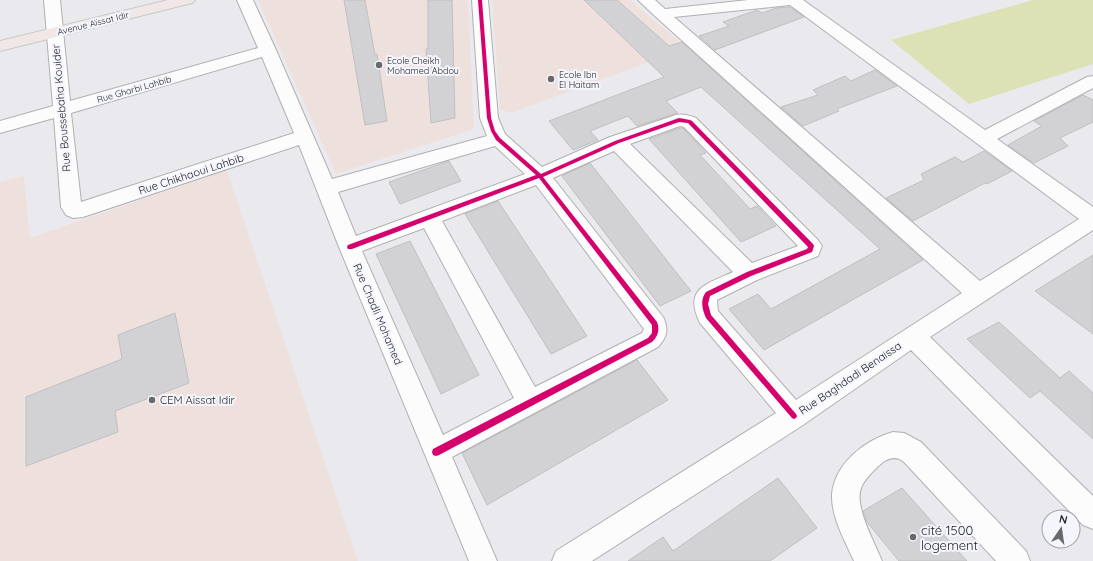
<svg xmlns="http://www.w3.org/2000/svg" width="1093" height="561" font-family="Quicksand,sans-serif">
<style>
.education{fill:#eee1dd}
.green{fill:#dce2b5}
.building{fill:#d2d1d3;stroke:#c0bfc1}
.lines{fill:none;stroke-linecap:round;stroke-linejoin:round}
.minor-casing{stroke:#b0b0b3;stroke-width:2}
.major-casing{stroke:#c7c8c9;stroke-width:2}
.minor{fill:#fcfcfc;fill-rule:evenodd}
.major{fill:#f2e7e7;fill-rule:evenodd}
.cycleway-casing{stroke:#f5f6fd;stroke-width:2}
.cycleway{fill:#d6006c;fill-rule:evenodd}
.poi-dot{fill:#68696b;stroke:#f5f6fd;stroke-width:1.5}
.labels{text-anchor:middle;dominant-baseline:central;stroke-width:4;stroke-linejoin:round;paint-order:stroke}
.far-street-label{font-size:9px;fill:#222325;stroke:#f5f6fd}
.far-poi-label{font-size:9px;fill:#222325;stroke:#f5f6fd;text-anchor:start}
.street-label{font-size:11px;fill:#222325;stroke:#f5f6fd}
.poi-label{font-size:11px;fill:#222325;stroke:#f5f6fd;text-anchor:start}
.near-poi-label{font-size:13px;fill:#222325;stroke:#f5f6fd;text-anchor:start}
</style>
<rect width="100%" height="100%" fill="#eaeaee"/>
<!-- education -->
<g class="education">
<path d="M258 0H468L474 129 336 174Z"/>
<path d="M492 0H630L687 48 511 113 500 109Z"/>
<path d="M227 170 358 561H0V182L24 176 30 238Z"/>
</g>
<!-- green -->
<path class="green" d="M1033 0H1093V64L969 104 891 40Z"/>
<!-- building -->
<g class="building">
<path d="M344 0H365L375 55 377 54 387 121 365 125Z"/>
<path d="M428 0H452L455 118 431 123 426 49H428Z"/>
<path d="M584 0H617L669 46 682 42 923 260 764 350 729 309 758 294 771 309 880 249 701 87 666 101 678 113 637 126 628 116 590 131 598 140 573 150 549 121 664 77Z"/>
<path d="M790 7 804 17 715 50 699 36 729 26 723 22 757 10 762 13 776 8Z"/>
<path d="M875 70 897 86 837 109 839 111 803 126 781 107 818 95 813 90 845 76 851 81Z"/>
<path d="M1083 95 1093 100V122L1060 138 1068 146 1034 163 1008 145 1042 126 1034 121Z"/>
<path d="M680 128H683L706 153 700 155 750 209 757 206 776 226 741 242 649 139Z"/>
<path d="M984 151 1012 171 987 184 985 183 913 221 886 198 924 180 921 174 955 157 963 162Z"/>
<path d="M449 161 461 181 400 204 389 182Z"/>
<path d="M590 163 691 291 660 306 562 176Z"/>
<path d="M498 201 587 336 551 354 465 214Z"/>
<path d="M410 241 479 375 441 394 376 254Z"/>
<path d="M1093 255V334L1035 291Z"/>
<path d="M175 313 189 383 115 411 118 432 26 466V397L122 359 118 335Z"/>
<path d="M999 322 1060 378 1069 371 1093 393V439L1040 391 1030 398 967 339Z"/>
<path d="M637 360 668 400 487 505 462 453Z"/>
<path d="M778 478 817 528 770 561H628L663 537 673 551Z"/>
<path d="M902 488 967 561H899L867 522 863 511Z"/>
</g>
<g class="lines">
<defs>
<g id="minor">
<path d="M44 0H60L70 101 258 48 237 0H253L276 50 332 179 487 136 480 118 472 0H488L498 118 505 134 542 167 610 137 673 116C681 113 688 115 696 118L818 240 822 246 818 256 757 280 717 300 718 311 796 400 962 293 656 17 638 0H655L665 9 748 0H803L985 130 1087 77 1093 76V88L997 139 1093 207V230L930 337 1093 496V529L1083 525 911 350 803 425 592 561H552L556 551 776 413 700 323C683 288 707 284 733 272L614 151 553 178 663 317C669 329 667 337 658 347L452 457 497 561H469L339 247 299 145 83 217 73 218 66 215 61 207 54 118 0 133V121L53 106ZM790 5 1079 219 980 281 674 17ZM262 57 294 133 81 202 71 113ZM680 126 684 127 798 246 752 263 630 144ZM495 146 525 174 356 236 338 192ZM536 185 644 329 642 333 535 387 442 221ZM424 228 514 398 443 435 362 251Z"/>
<path d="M893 432 904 433 921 442 1026 551 1030 561H996L905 463C898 456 891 457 883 462 875 469 865 478 861 488 854 507 875 543 882 561H854C845 541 831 517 832 494 835 463 865 440 893 432Z"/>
</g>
<path id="major" d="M168 0H195L192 3 0 51V41Z"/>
</defs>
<!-- minor casing -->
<use href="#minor" class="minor-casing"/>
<!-- major casing -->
<use href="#major" class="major-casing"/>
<!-- minor -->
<use href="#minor" class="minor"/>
<!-- major -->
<use href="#major" class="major"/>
<defs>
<path id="cycleway" d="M478 0H482L491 118 495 131 500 138 541 174 615 141 679 118 690 120 692 121 813 244 814 246 812 252 751 276 710 296 708 304 711 315 796 414 797 416 796 418 794 419 792 418 706 318C702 309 700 300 706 292L747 272 807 249 808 247 688 123 679 122 619 143 543 177 657 322C660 330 658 336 652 342L439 455 436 456 433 455 432 452 433 449 648 338 652 333V325L539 178 352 249H348L347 247 348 245 536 175 496 140 491 131 487 118Z"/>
</defs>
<!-- cycleway casing -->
<use href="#cycleway" class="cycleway-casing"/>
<!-- cycleway -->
<use href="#cycleway" class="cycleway"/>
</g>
<!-- markers -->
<g class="poi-dot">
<circle cx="379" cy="65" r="4"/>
<circle cx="551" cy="79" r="4"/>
<circle cx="152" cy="400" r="4"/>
<circle cx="913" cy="537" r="4"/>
</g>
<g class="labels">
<!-- far-street labels -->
<g class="far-street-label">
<text transform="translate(93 23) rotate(-14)">Avenue Aïssat Idir</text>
<text transform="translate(134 89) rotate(-16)">Rue Gharbi Lahbib</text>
</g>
<!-- far-poi labels -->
<g class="far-poi-label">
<text x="387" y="60">Ecole Cheikh<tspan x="387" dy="10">Mohamed Abdou</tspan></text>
<text x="559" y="74">Ecole Ibn<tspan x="559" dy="10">El Haitam</tspan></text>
</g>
<!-- street labels -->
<g class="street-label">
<text transform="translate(61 108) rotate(-95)">Rue Boussebaha Kouider</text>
<text transform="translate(191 174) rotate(-18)">Rue Chikhaoui Lahbib</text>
<text transform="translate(378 314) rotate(67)">Rue Chadli Mohamed</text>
<text transform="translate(850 378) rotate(-34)">Rue Baghdadi Benaissa</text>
</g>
<!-- poi labels -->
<g class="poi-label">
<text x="160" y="400">CEM Aissat Idir</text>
</g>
<!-- near-poi labels -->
<g class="near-poi-label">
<text x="921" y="530">cité 1500<tspan x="921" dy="15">logement</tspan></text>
</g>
</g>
<!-- north arrow -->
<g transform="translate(1061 529) rotate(13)"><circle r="19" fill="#f5f6fd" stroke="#a1a2a7"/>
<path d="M0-3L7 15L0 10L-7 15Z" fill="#68696b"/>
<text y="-6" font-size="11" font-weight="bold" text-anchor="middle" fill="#222325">N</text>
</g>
</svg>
